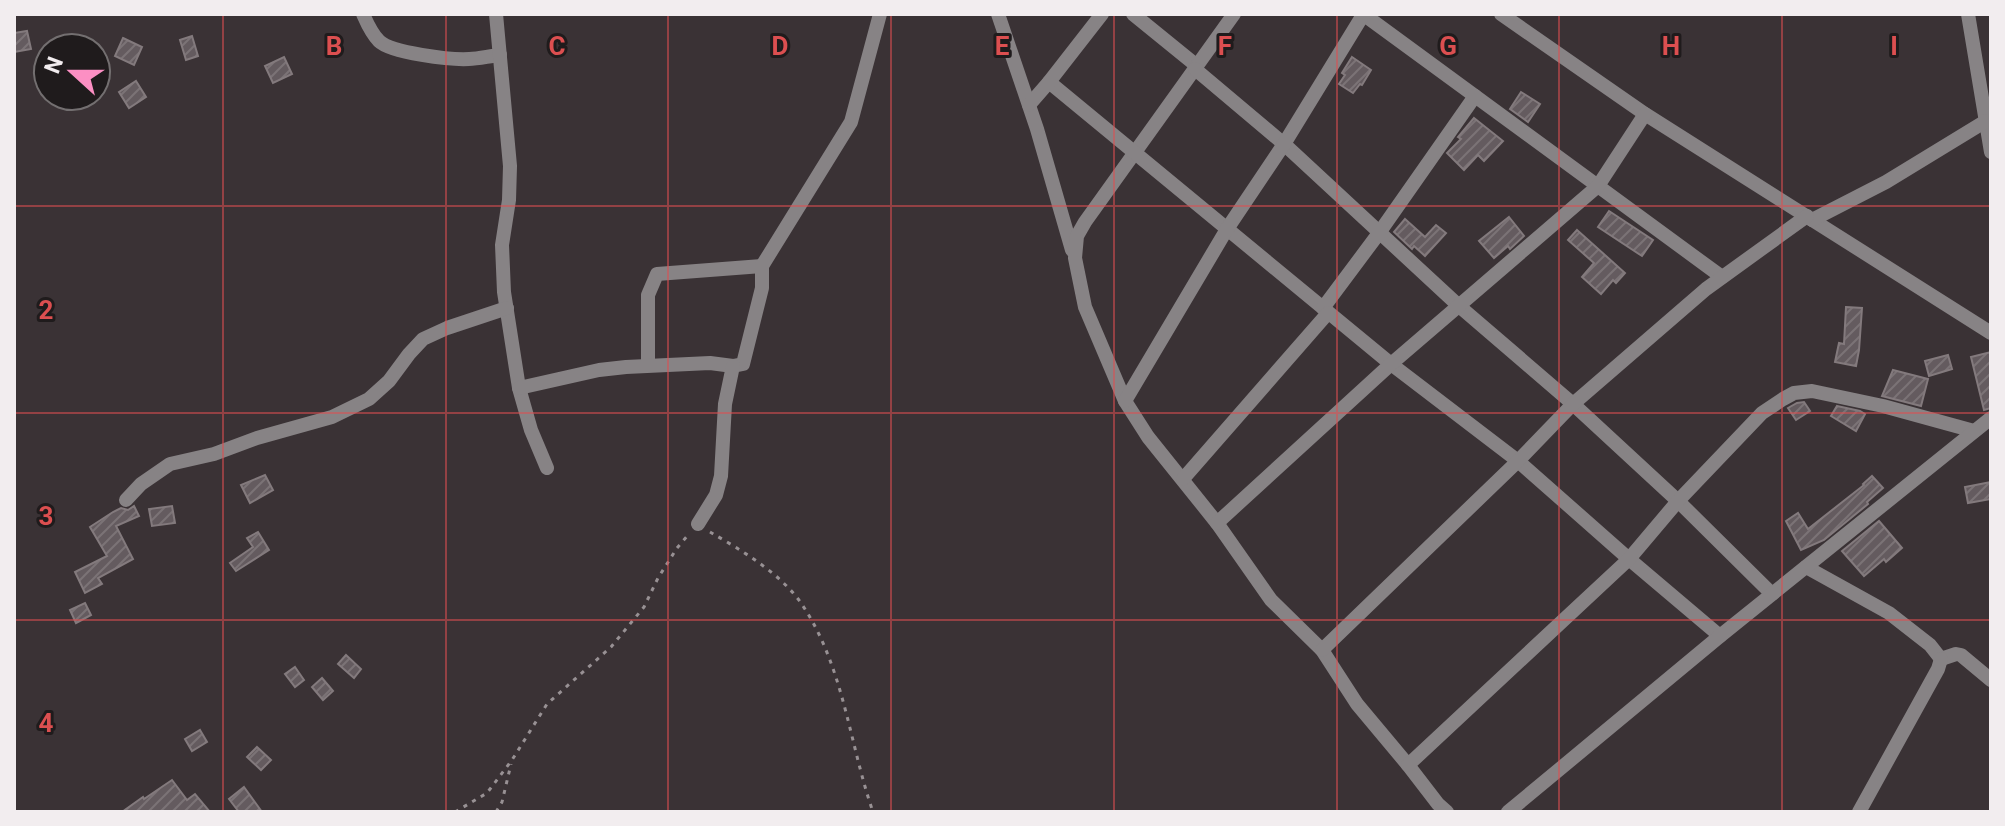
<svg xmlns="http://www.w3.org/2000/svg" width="2005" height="826" font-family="Roboto,sans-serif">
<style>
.building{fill:url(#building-hatch);stroke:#837a7d;stroke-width:2}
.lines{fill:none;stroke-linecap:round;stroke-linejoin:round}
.path{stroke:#989194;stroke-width:3;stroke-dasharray:4 6;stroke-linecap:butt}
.minor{stroke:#878385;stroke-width:14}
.grid{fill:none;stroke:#dc4f50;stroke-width:2;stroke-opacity:0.55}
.grid-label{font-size:26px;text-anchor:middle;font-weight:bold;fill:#dc4f50;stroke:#1f1b1c;stroke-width:6;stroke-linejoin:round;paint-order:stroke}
</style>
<defs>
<pattern id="building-hatch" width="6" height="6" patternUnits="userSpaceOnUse" patternTransform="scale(2)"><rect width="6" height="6" fill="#645b5f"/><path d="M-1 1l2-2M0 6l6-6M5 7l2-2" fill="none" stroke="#7b7376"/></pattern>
</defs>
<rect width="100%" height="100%" fill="#3a3235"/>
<!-- building -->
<g class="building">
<path d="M27 31 31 49 14 52V33Z"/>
<path d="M192 36 198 56 186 60 180 40Z"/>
<path d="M123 38 142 47 134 65 115 56Z"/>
<path d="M284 57 292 74 273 83 265 66Z"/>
<path d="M1352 57 1371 70 1362 85 1360 84 1353 93 1339 84 1345 75 1342 73Z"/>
<path d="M136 81 146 97 129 108 119 92Z"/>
<path d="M1521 92 1540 104 1528 122 1510 109Z"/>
<path d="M1474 118 1503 141 1484 161 1478 155 1464 170 1447 153 1461 139 1458 137Z"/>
<path d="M1609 211 1653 240 1642 256 1598 227Z"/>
<path d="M1509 217 1524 236 1510 249 1508 246 1494 258 1479 241Z"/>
<path d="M1405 219 1425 237 1436 225 1446 233 1425 256 1414 246 1412 249 1394 232Z"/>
<path d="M1577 230 1625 273 1616 283 1613 280 1601 294 1582 277 1594 263 1568 240Z"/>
<path d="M1846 307 1862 308 1859 350 1856 366 1835 362 1839 343 1844 344Z"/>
<path d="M1991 352V408L1984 410 1971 357Z"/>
<path d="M1948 355 1952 369 1929 376 1925 361Z"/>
<path d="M1893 370 1928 379 1921 406 1882 396Z"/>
<path d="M1804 402 1810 411 1796 420 1788 408 1797 403Z"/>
<path d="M1837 406 1860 411 1865 414 1856 431 1831 416Z"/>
<path d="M265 475 273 490 250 503 241 485Z"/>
<path d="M1872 476 1883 488 1867 502 1868 504 1824 540 1801 550 1786 521 1798 513 1808 529 1864 485 1863 484Z"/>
<path d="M1991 482V499L1968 503 1965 487Z"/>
<path d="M134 506 139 516 116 526 133 559 98 578 102 584 85 593 75 572 107 556 90 527 113 512 121 508 128 510Z"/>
<path d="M172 506 175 523 152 526 149 509Z"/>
<path d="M1879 521 1902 548 1886 562 1884 559 1864 576 1842 551Z"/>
<path d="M258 532 269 550 236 571 230 563 253 547 247 538Z"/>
<path d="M85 603 91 615 76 623 70 610Z"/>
<path d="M346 655 361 669 354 678 338 664Z"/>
<path d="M295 667 304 680 295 687 285 674Z"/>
<path d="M322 678 333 691 323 700 312 687Z"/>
<path d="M200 730 207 742 192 751 185 739Z"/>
<path d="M257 747 271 760 261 770 247 757Z"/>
<path d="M172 780 187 800 195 794 210 812H122L143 797 144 799Z"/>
<path d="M244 787 262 812H239L229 799Z"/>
</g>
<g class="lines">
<!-- path -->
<g class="path">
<path d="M710 532C741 550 780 573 801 603 844 666 849 743 873 812"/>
<path d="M455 812 487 793 512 760 547 704 611 647 644 607 658 578 677 548 689 534"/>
<path d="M496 812 502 802 511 764"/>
</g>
<!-- minor -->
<g class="minor">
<path d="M363 14C367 23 371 33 379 41 391 53 451 60 469 59 479 59 489 56 500 55"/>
<path d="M496 14 510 166 509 200 502 245 504 292 519 388 531 430 547 468"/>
<path d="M998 14 1037 129 1072 250"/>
<path d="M1133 14 1197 66"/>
<path d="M1234 14 1085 222 1077 236 1075 258 1085 307 1125 401 1148 437 1217 523 1271 600 1322 650 1357 704 1408 765 1438 804 1447 812"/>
<path d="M1363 14 1722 277"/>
<path d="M1501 14 1645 114 1991 333"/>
<path d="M1968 14 1991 152"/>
<path d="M1195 69 1284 144 1459 306 1573 404 1678 501 1772 594"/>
<path d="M1049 82 1391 364 1518 461 1629 559 1720 636"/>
<path d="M1029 105 1049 82 1102 14"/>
<path d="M1812 220 1886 182 1986 121"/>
<path d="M1323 308 1379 233 1475 96"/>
<path d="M648 365V295L657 274 762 266"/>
<path d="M519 388 599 370 626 367 710 363 733 366 743 364 762 288V266L851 122 880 14"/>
<path d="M1125 401 1227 229 1284 144 1363 15"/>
<path d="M1183 479 1328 313"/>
<path d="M126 500 141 484 170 464 214 454 257 438 332 417 369 399 389 381 409 354 423 339 447 328 507 308"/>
<path d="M1217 523 1391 364 1598 186 1645 114"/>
<path d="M698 524 716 495 721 476 725 404 733 366"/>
<path d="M1806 567 1889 613 1930 645 1941 659"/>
<path d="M1322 650 1518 461 1573 404 1706 289 1807 216"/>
<path d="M1941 659 1956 654 1961 655 1991 680"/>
<path d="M1408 765 1629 559 1678 501 1762 413 1783 399 1794 393 1812 391 1883 406 1974 431"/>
<path d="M1508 812 1720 636 1991 418"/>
<path d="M1859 812 1938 669 1941 659"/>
</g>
</g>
<!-- grid -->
<path class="grid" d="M223 14V812M446 14V812M668 14V812M891 14V812M1114 14V812M1337 14V812M1559 14V812M1782 14V812M14 206H1991M14 413H1991M14 620H1991"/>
<g class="grid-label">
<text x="334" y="55">B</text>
<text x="557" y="55">C</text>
<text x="780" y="55">D</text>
<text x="1002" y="55">E</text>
<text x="1225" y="55">F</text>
<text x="1448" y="55">G</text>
<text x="1671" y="55">H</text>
<text x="1894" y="55">I</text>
<text x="46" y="319">2</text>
<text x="46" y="525">3</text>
<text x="46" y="732">4</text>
</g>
<!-- border -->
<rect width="2005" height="826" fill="none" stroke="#f2edef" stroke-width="32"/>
<!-- north arrow -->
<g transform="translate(72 72) rotate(291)"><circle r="38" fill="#1f1b1c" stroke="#736f70" stroke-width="2"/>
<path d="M0-6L14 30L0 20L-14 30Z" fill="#fc8fc3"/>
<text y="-12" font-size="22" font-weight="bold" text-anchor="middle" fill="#f2edef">N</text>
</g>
</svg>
